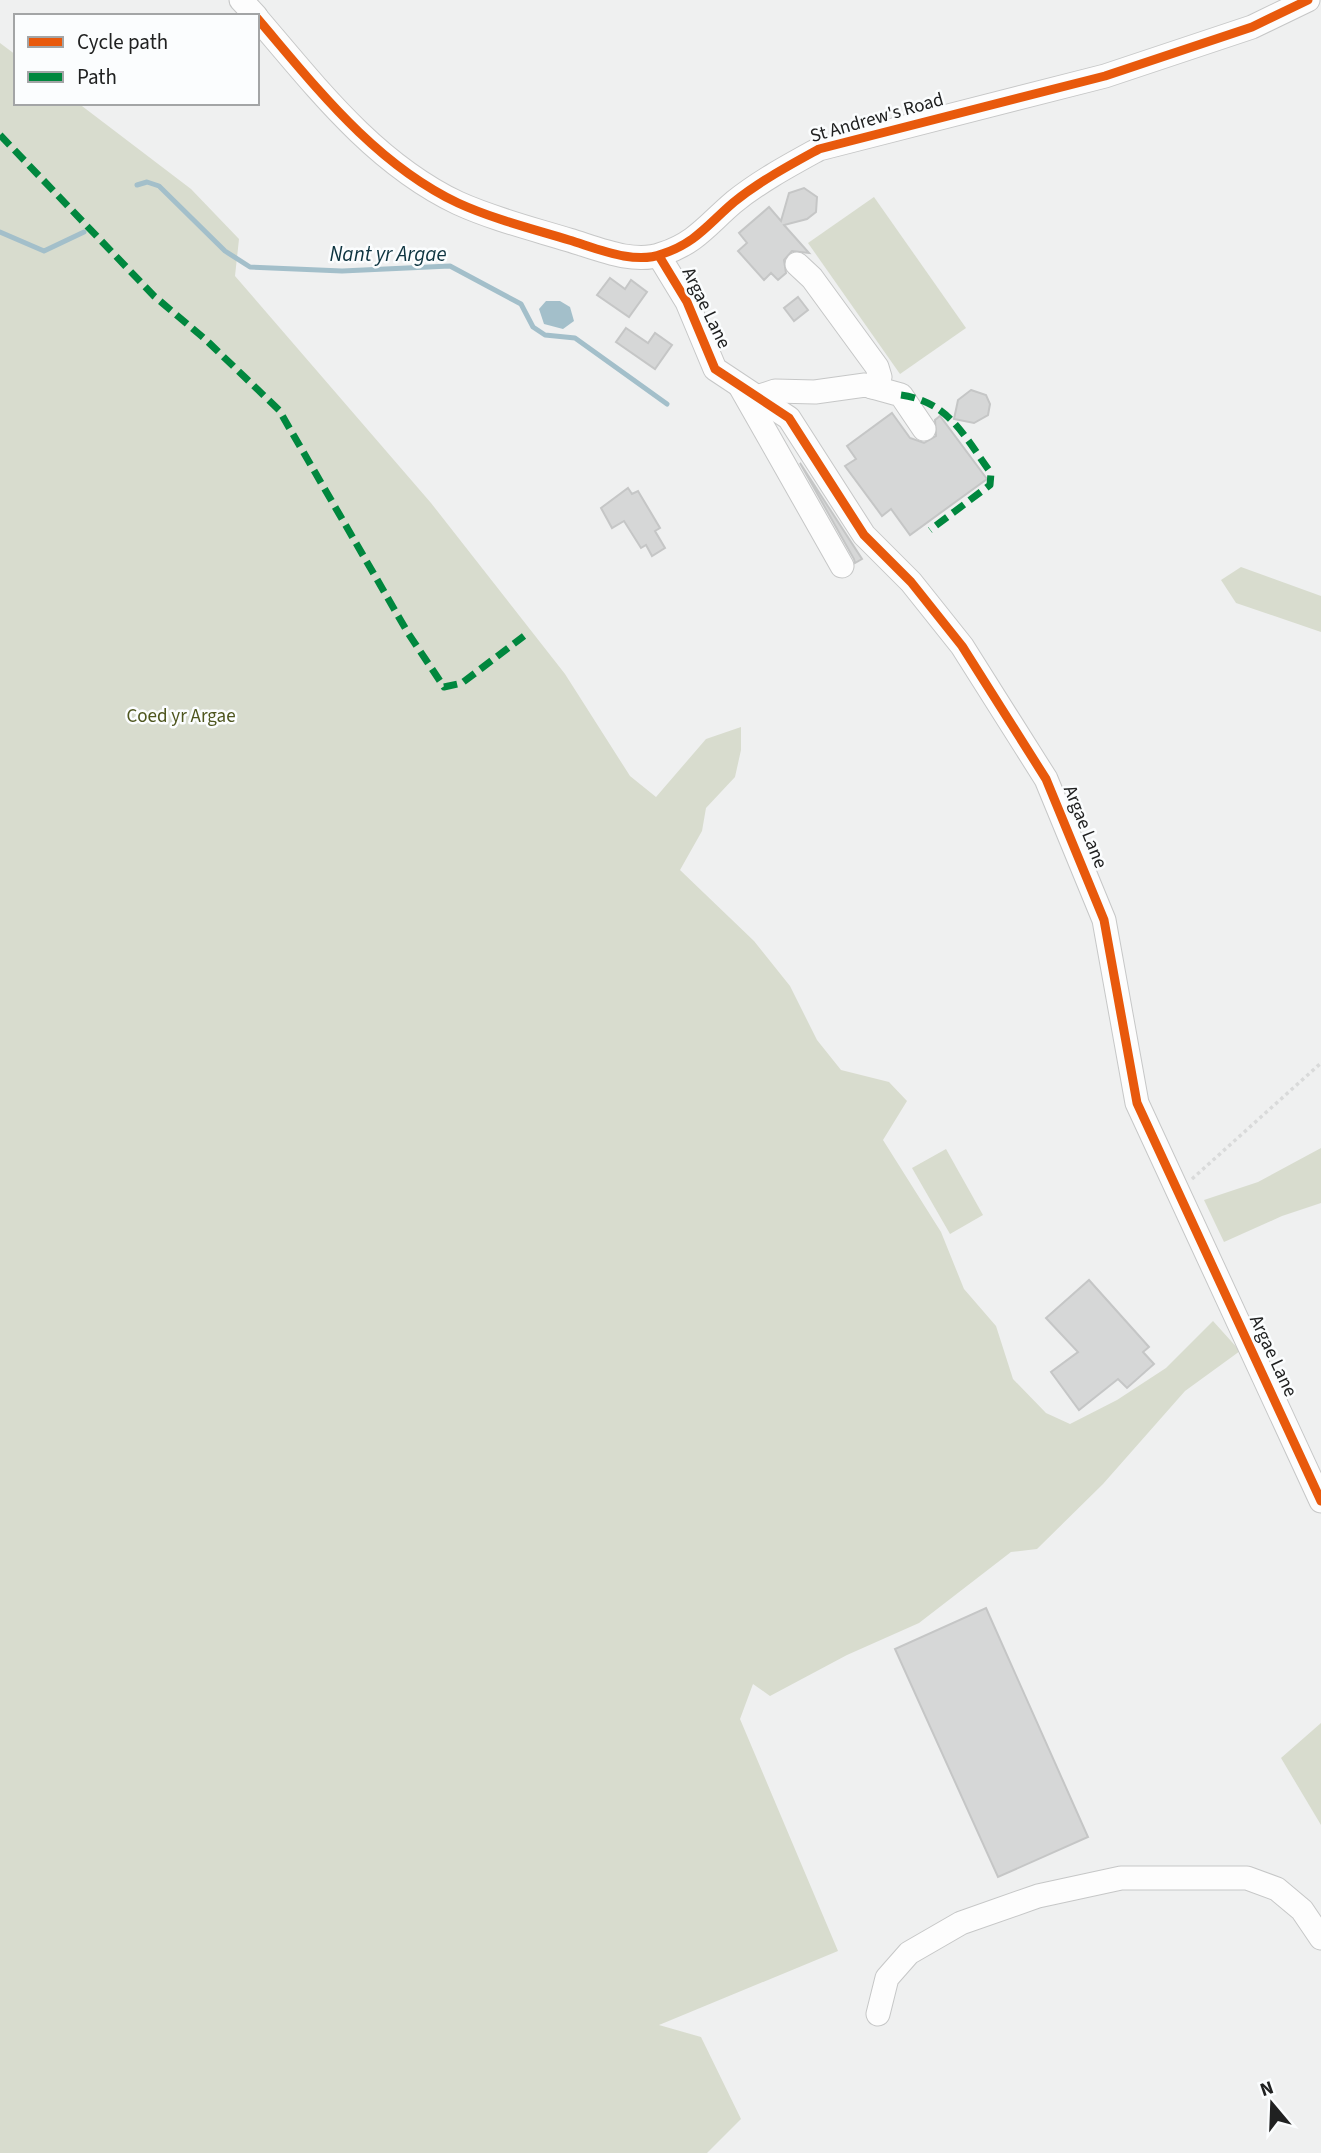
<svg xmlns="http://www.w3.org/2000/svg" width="1321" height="2153" font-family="'Source Sans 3',sans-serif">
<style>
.green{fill:#d8dcce}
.water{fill:#a3bfca}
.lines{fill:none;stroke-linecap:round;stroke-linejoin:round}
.stream{stroke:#a3bfca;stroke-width:5}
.building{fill:#d6d7d7;stroke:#c5c6c6;stroke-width:2}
.minor-casing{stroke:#c6c7c7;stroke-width:25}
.path{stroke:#d9dada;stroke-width:3.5;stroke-dasharray:3.5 3.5;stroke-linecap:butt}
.minor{stroke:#fdfdfd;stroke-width:23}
.quiet{stroke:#00873e;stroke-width:7;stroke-dasharray:14 7;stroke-linecap:butt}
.cycleway-casing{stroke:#fbfdfe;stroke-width:13}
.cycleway{stroke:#e8590c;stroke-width:9}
.labels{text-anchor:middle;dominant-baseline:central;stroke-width:5;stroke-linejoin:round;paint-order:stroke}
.street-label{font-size:19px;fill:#202121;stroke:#fbfdfe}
.park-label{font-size:19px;fill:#4e561e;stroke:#fbfdfe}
.water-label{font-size:21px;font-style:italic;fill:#0c333f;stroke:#fbfdfe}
</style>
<rect width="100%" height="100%" fill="#eff0f0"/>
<!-- green -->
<g class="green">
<path d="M0 43 16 55V103H78L191 189 239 239 235 276 431 503 565 674 630 776 656 797 706 739 741 727V750L735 777 706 808 702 831 680 870 754 941 790 986 817 1040 841 1070 889 1082 907 1101 883 1140 941 1232 964 1289 996 1326 1013 1379 1046 1413 1070 1424 1117 1400 1166 1368 1213 1321 1240 1351 1185 1391 1103 1484 1037 1549 1011 1552 919 1623 847 1655 770 1696 753 1684 740 1719 838 1951 659 2025 701 2037 741 2119 707 2153H0Z"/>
<path d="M874 197 966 328 900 374 808 243Z"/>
<path d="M1241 567 1321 596V632L1236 603 1221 580Z"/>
<path d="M1321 1148V1203L1282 1216 1224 1242 1204 1200 1258 1182Z"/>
<path d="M946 1149 983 1215 950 1234 912 1168Z"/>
<path d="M1321 1723V1825L1281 1758Z"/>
</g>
<!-- water -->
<path class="water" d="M546 301H560L570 307 574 321 563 329 544 324 539 309Z"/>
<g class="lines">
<!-- stream -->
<g class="stream">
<path d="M137 185 147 182 159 186 225 251 250 267 342 271 450 266 521 304 533 327 545 335 575 338 667 404"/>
<path d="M0 232 44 251 84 232"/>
</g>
</g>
<!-- building -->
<g class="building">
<path d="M804 188 817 197 816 212 807 219 784 225 809 253 792 251 784 260 786 273 778 280 771 273 764 280 738 251 747 243 739 233 769 207 781 221 789 193Z"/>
<path d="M610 278 625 289 631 280 647 292 629 317 597 295Z"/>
<path d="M798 297 808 310 794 321 784 308Z"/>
<path d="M626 328 648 343 655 333 672 345 655 369 616 342Z"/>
<path d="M971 390 986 395 990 404 988 415 974 423 954 419 958 400Z"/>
<path d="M892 413 910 438 924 443 936 436 935 420 940 416 987 479 910 535 891 509 882 516 845 466 856 459 847 446Z"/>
<path d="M800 463 862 559 855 563 854 559Z"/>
<path d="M628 488 632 494 638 491 660 528 655 531 665 548 652 556 646 545 641 548 624 521 612 528 601 508Z"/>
<path d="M1089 1280 1149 1347 1143 1352 1154 1364 1127 1388 1118 1379 1079 1410 1051 1372 1078 1352 1046 1318Z"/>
<path d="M986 1608 1088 1837 998 1877 895 1649Z"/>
</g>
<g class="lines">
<defs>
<g id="minor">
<path d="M241 0 256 16"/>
<path d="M257 18C316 87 374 163 458 203 493 219 533 229 569 240 596 248 634 265 662 254 696 243 708 224 734 202 760 181 790 165 819 149L1105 76 1252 27 1308 0"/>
<path d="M659 256 687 302 715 369 789 418 864 535 911 582 962 646 1046 779 1104 920 1137 1103 1321 1501"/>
<path d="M797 264 812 278 877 367 880 377 872 387"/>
<path d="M741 388 842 566"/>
<path d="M757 397 775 391 815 392 865 385 901 395 924 429"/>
<path d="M878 2014 887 1978 909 1953 961 1923 1038 1896 1121 1878H1247L1277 1889 1302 1910 1321 1938"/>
</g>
</defs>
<!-- minor casing -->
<use href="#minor" class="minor-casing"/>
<!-- path -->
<path class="path" d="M1192 1179 1321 1063"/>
<!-- minor -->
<use href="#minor" class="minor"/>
<!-- quiet -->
<g class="quiet">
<path d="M0 135 154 296 205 339 279 410 408 633 444 687 462 683 524 636"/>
<path d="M901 395C949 402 964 436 991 473L990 485 930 530"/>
</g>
<defs>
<g id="cycleway">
<path d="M257 18C316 87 374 163 458 203 493 219 533 229 569 240 596 248 634 265 662 254 696 243 708 224 734 202 760 181 790 165 819 149L1105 76 1252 27 1308 0"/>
<path d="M659 256 687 302 715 369 789 418 864 535 911 582 962 646 1046 779 1104 920 1137 1103 1321 1501"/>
</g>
</defs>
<!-- cycleway casing -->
<use href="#cycleway" class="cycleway-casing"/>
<!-- cycleway -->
<use href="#cycleway" class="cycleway"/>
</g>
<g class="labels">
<!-- street labels -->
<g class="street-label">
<text transform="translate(877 118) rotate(-16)">St Andrew's Road</text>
<text transform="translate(706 308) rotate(64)">Argae Lane</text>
<text transform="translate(1085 827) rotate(68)">Argae Lane</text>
<text transform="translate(1273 1356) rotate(65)">Argae Lane</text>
</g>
<!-- park labels -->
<g class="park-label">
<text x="181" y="716">Coed yr Argae</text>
</g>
<!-- water labels -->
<g class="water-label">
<text x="388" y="254">Nant yr Argae</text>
</g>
</g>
<!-- legend -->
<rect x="14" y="14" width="245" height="91" fill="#fbfdfe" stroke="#a3a5a6" stroke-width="2"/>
<rect x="28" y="37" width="35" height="10" fill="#e8590c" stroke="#a3a5a6" stroke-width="2"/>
<text x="77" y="49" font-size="21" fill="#202121">Cycle path</text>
<rect x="28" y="72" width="35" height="10" fill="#00873e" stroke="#a3a5a6" stroke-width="2"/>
<text x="77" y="84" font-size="21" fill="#202121">Path</text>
<!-- north arrow -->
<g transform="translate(1272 2104) rotate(341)" stroke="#fbfdfe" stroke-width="5" paint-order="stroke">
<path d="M0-5L12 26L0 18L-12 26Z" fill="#202121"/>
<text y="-10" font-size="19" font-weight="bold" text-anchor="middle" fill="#202121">N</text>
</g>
</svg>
